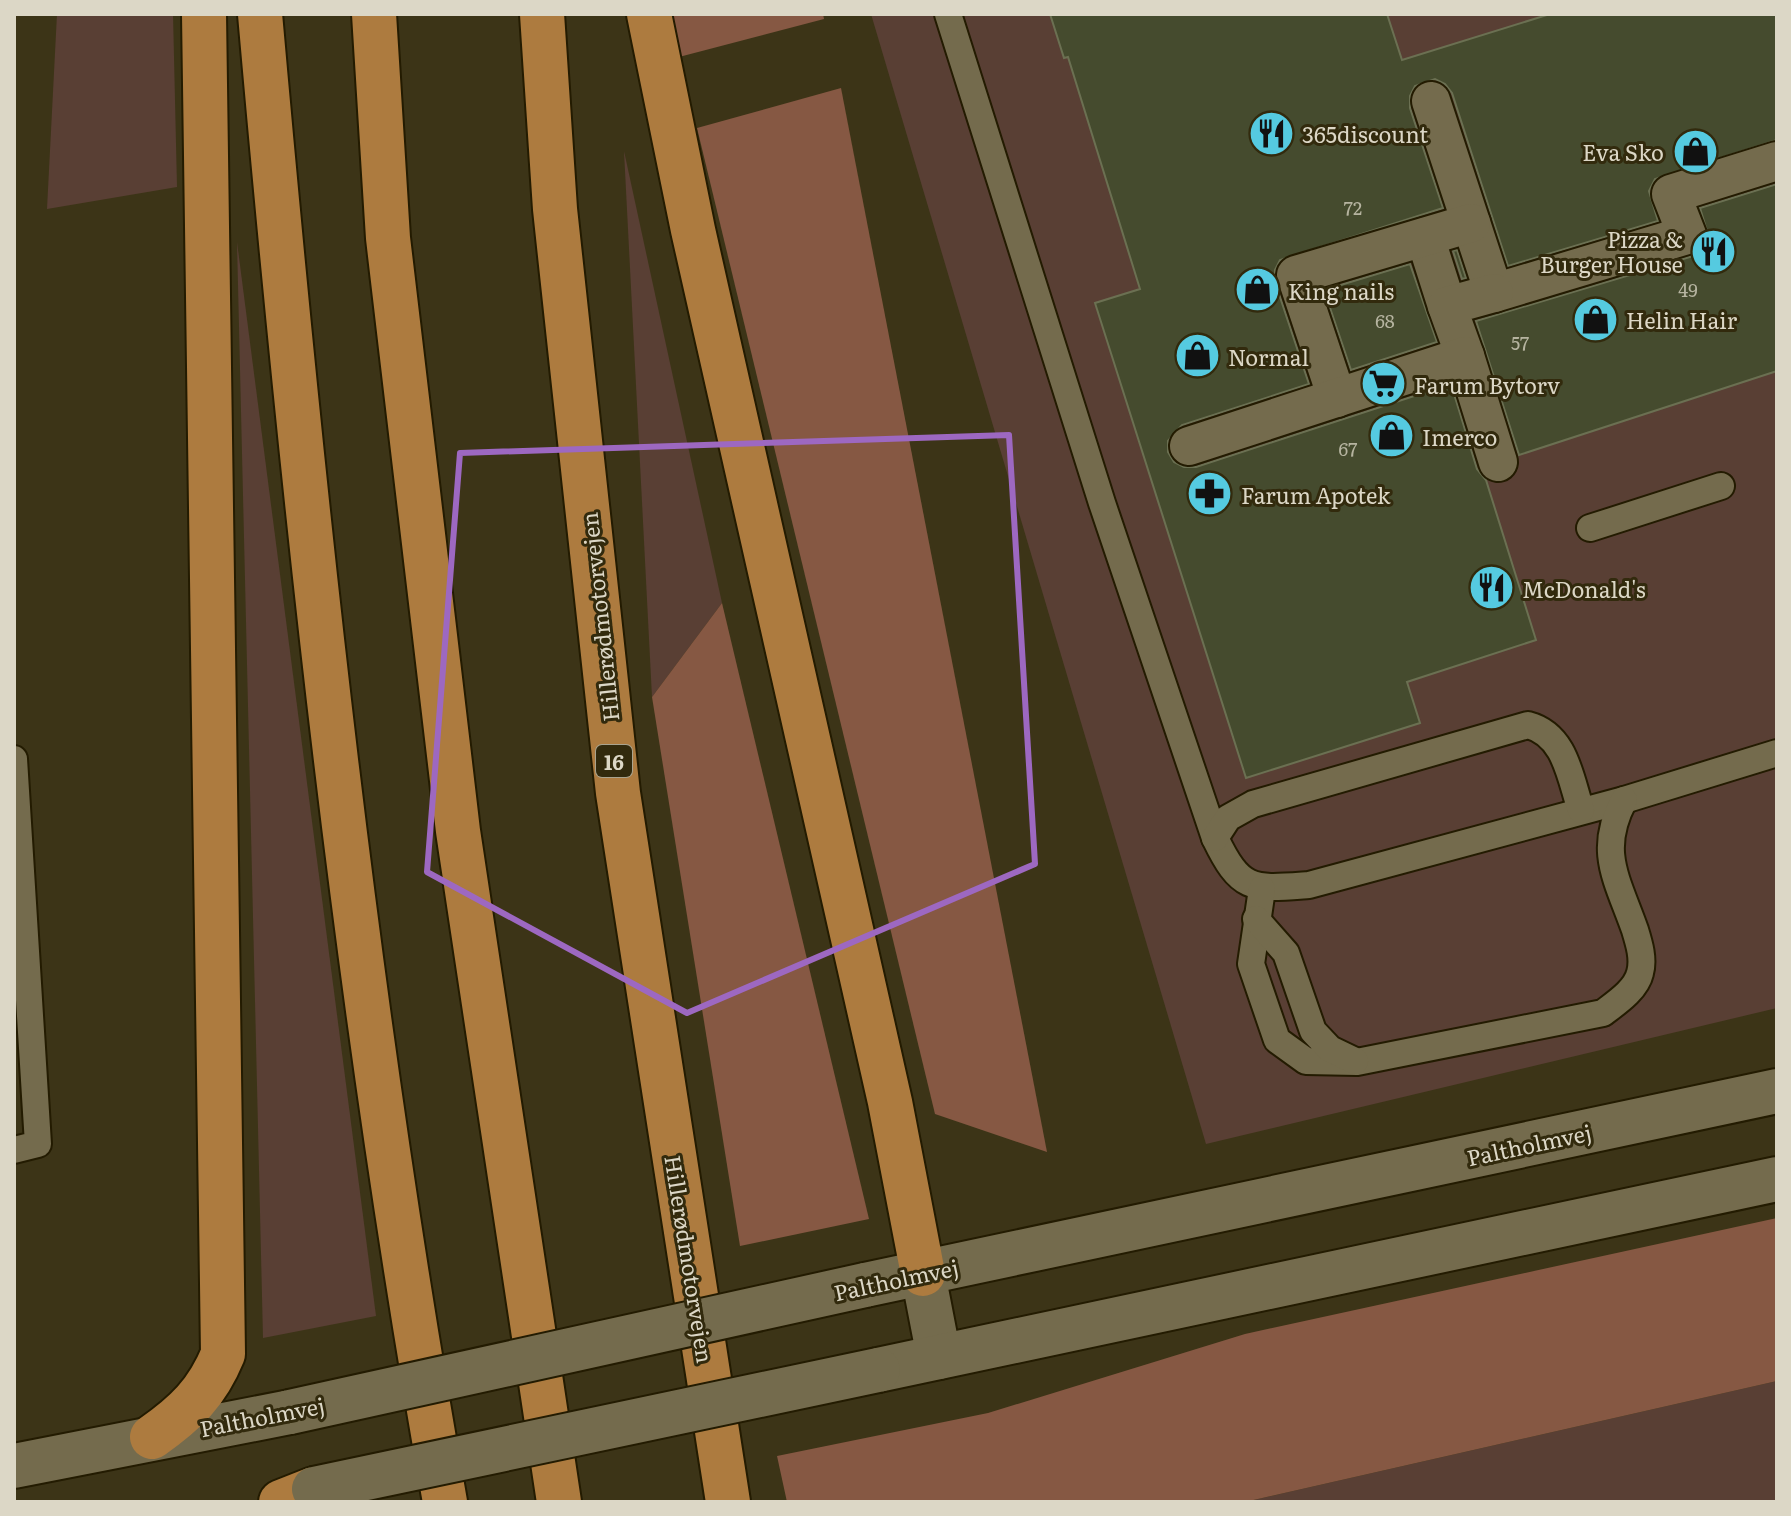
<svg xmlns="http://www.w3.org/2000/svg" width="1791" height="1516" font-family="Literata,serif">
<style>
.green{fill:#593f34}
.forest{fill:#865843}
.building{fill:#454b2e;stroke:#6b7052;stroke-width:2}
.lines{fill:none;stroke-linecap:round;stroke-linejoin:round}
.service-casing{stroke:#231b01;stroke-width:30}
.pedestrian-casing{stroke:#231b01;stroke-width:42}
.tertiary-casing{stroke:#231b01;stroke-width:48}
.motorway-casing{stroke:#231b01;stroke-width:48}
.service{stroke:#746b4d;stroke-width:26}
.pedestrian{stroke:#746b4d;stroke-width:38}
.tertiary{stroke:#746b4d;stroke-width:44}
.motorway{stroke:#ad7b3f;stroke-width:44}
.tertiary-bridge-casing{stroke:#231b01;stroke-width:48;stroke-linecap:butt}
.tertiary-bridge{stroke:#746b4d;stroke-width:44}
.marked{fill:none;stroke:#9d68c1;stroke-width:6;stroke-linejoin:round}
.labels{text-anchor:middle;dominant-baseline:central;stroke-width:6;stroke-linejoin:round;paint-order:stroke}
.number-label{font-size:18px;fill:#b6b4a0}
.shield{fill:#322a0d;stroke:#a9a38e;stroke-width:2}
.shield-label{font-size:20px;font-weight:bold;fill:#dcd7c6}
.poi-label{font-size:22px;fill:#dcd7c6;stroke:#322a0d;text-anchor:start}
.street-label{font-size:22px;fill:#dcd7c6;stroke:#322a0d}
</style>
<rect width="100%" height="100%" fill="#3c3417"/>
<!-- green -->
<g class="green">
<path d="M57 14H173L177 187 47 209Z"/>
<path d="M871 14H1777V1008L1206 1144Z"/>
<path d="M624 151 722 603 652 697Z"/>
<path d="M237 242 376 1316 263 1338Z"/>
<path d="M1777 1381V1502H1245Z"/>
</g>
<!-- forest -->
<g class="forest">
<path d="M673 14H823L824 19 679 57Z"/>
<path d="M841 88 1047 1152 935 1114 697 128Z"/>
<path d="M722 603 869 1219 740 1246 652 697Z"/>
<path d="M1777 1218V1381L1245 1502H787L777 1456 988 1413 1245 1334Z"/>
</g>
<!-- building -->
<g class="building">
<path d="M1050 14H1387L1402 60 1550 14H1777V140L1655 179 1649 191 1658 221 1508 266 1452 93 1445 84 1435 79 1415 86 1410 96V108L1443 208 1280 260 1275 270V282L1309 384 1182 425 1168 441V452L1174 462 1184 467H1196L1451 384 1477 469 1486 480 1536 640 1407 682 1420 723 1246 778 1095 303 1140 289 1068 57 1064 58Z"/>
<path d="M1777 184V371L1519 455 1476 321 1693 256 1704 249 1709 238 1700 208Z"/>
<path d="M1457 250 1466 278 1462 279 1453 251Z"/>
<path d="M1410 264 1437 342 1351 370 1324 290Z"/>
</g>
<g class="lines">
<defs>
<g id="service">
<path d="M948 14 1102 503 1215 838C1241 892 1252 889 1309 885L1624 800 1777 753"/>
<path d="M1590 528 1721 486"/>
<path d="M14 759 38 1144 14 1150"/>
<path d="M1215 838 1228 818 1253 804 1528 725C1566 735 1570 778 1581 810"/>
<path d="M1262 889 1251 964 1277 1040 1306 1061 1357 1062 1603 1013C1616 1003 1636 990 1640 973 1644 959 1639 943 1635 930 1617 879 1597 851 1624 800"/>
<path d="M1256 919 1286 953 1313 1031 1330 1049 1355 1061"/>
</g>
<g id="pedestrian">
<path d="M1431 101 1494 293 1687 235 1671 194 1777 161"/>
<path d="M1425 237 1447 306"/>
<path d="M1465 356 1447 306 1494 293"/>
<path d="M1337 398 1296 275 1471 223"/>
<path d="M1189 446 1465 356 1498 462"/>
</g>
<g id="tertiary">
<path d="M923 1274 939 1357"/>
<path d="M865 1285 1777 1091"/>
<path d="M878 1370 1777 1179"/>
<path d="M14 1466 290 1412"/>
</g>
<g id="motorway">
<path d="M260 14C304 512 357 1010 445 1502"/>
<path d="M374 14 388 238 458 831 559 1502"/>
<path d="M542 14 555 209 618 793 728 1502"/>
<path d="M649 14 693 230 890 1102 923 1274"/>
<path d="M152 1437C186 1413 207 1393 223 1354L204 14"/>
<path d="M281 1502 314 1489"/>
</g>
</defs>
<!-- service casing -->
<use href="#service" class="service-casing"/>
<!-- pedestrian casing -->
<use href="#pedestrian" class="pedestrian-casing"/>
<!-- tertiary casing -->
<use href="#tertiary" class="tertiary-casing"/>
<!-- motorway casing -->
<use href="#motorway" class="motorway-casing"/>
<!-- service -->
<use href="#service" class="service"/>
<!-- pedestrian -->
<use href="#pedestrian" class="pedestrian"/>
<!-- tertiary -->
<use href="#tertiary" class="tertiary"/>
<!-- motorway -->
<use href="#motorway" class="motorway"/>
<defs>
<g id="tertiary-bridge">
<path d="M290 1412 865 1285"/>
<path d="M314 1489 878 1370"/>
</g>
</defs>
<!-- tertiary-bridge casing -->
<use href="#tertiary-bridge" class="tertiary-bridge-casing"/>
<!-- tertiary-bridge -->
<use href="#tertiary-bridge" class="tertiary-bridge"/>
</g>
<!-- marked area -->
<path class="marked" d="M1009 435 1035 864 687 1013 427 872 460 453Z"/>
<!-- icons -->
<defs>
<symbol id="restaurant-disc" viewBox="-11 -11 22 22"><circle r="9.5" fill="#55cae0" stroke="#322a0d"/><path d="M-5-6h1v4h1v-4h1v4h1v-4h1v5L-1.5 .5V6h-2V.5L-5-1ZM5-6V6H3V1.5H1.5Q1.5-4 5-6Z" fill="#111"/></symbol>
<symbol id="shop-disc" viewBox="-11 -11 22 22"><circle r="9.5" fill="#55cae0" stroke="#322a0d"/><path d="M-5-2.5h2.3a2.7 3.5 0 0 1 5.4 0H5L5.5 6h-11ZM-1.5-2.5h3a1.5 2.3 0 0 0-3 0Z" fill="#111"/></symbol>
<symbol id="supermarket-disc" viewBox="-11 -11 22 22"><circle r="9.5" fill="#55cae0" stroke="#322a0d"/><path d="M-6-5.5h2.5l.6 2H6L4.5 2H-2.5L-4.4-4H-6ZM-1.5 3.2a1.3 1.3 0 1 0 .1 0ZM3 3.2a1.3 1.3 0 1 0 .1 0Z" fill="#111"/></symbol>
<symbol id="pharmacy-disc" viewBox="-11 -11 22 22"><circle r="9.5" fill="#55cae0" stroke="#322a0d"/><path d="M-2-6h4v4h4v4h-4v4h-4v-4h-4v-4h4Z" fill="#111"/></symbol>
</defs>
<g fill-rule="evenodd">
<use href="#restaurant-disc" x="1246" y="108" width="51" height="51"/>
<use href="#shop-disc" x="1670" y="126" width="51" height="51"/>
<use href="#restaurant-disc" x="1688" y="226" width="51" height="51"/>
<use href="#shop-disc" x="1232" y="264" width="51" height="51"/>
<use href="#shop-disc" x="1570" y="294" width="51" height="51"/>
<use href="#shop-disc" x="1172" y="330" width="51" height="51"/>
<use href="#supermarket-disc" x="1358" y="358" width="51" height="51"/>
<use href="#shop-disc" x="1366" y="410" width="51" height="51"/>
<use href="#pharmacy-disc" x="1184" y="468" width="51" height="51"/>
<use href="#restaurant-disc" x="1466" y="562" width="51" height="51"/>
</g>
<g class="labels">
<!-- number labels -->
<g class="number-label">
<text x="1353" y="207">72</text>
<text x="1688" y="289">49</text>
<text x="1385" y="320">68</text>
<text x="1520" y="342">57</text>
<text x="1348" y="448">67</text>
</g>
<!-- shield labels -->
<rect class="shield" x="596" y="745" width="36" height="32" rx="6"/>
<g class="shield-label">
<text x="614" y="761">16</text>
</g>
<!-- poi labels -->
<g class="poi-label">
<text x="1302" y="133">365discount</text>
<text x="1664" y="151" text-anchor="end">Eva Sko</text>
<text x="1683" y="238" text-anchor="end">Pizza &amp;<tspan x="1683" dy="25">Burger House</tspan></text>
<text x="1288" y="290">King nails</text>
<text x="1626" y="319">Helin Hair</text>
<text x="1228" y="356">Normal</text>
<text x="1414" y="384">Farum Bytorv</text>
<text x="1422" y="436">Imerco</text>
<text x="1241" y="494">Farum Apotek</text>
<text x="1522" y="588">McDonald's</text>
</g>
<!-- street labels -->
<g class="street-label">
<text transform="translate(599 617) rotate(-96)">Hillerødmotorvejen</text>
<text transform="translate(1529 1144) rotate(-12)">Paltholmvej</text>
<text transform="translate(690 1259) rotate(81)">Hillerødmotorvejen</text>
<text transform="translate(896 1279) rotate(-12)">Paltholmvej</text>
<text transform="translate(262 1416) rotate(-11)">Paltholmvej</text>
</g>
</g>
<!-- border -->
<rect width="1791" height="1516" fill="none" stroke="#dcd7c6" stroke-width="32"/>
</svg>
